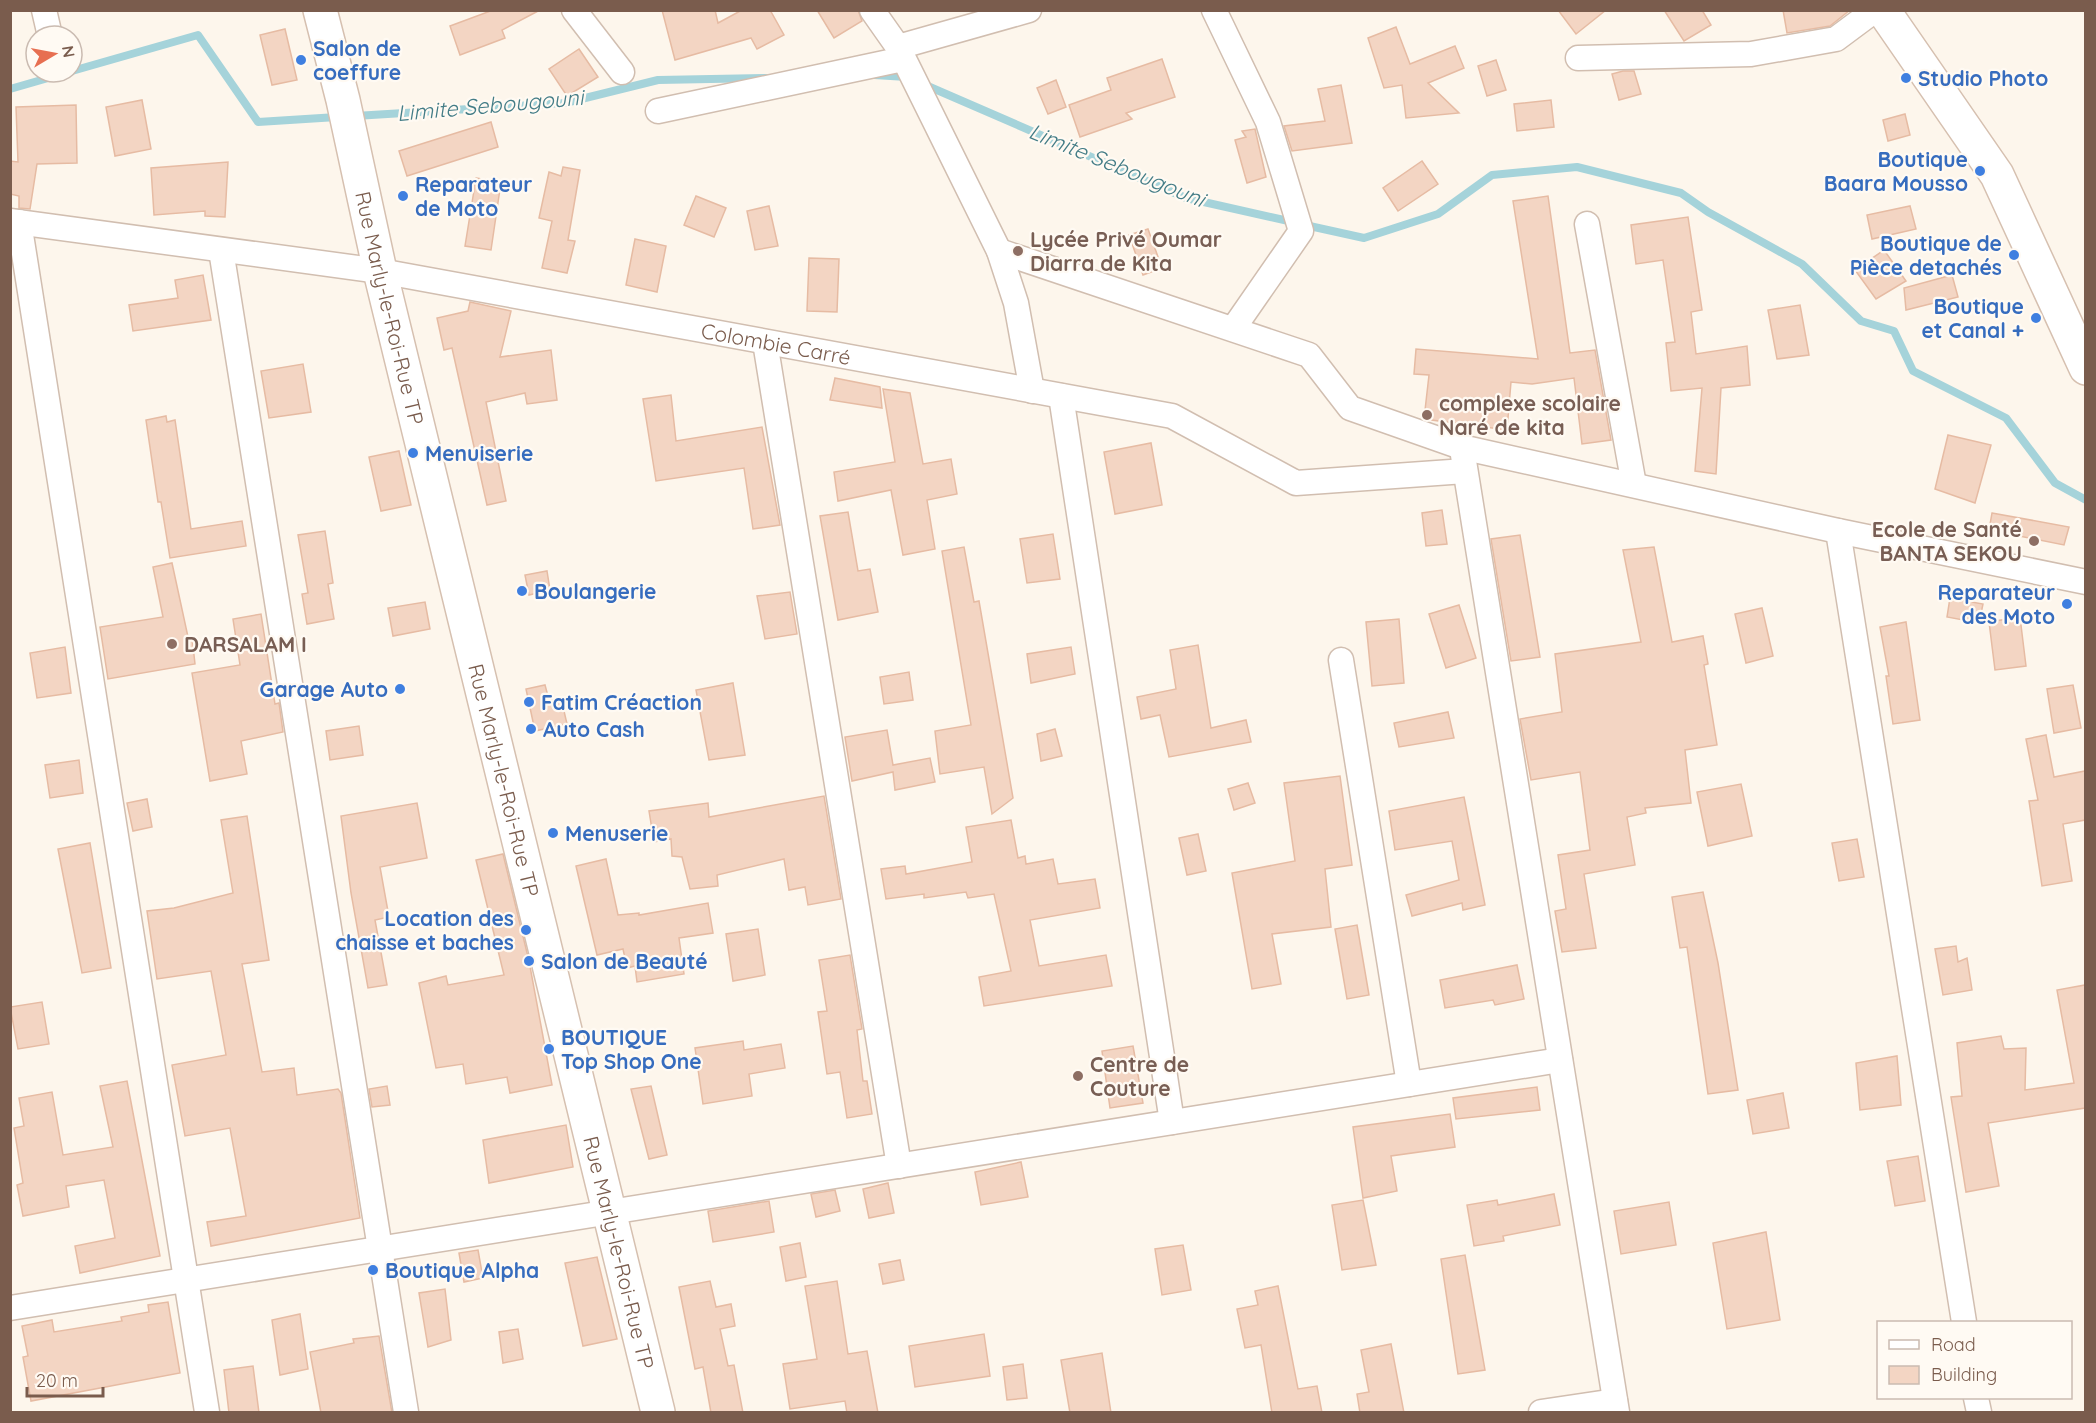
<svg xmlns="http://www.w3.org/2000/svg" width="2096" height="1423" font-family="Quicksand,sans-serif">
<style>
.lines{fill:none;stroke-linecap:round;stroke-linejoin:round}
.stream{stroke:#a5d3da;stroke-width:8}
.building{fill:#f3d5c3;stroke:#e6bba3;stroke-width:1.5}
.street-casing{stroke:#d1beb0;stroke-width:27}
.secondary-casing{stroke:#d6c0b0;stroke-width:36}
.street{stroke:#fff;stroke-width:24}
.secondary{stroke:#fff;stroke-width:33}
.shop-dot{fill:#3f7fe0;stroke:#fffaf3;stroke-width:2}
.education-dot{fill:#8d6e63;stroke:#fffaf3;stroke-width:2}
.labels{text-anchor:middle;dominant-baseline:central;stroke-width:4.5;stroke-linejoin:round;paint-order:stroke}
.shop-label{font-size:21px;font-weight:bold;fill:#366cbe;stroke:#fffaf3;text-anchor:start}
.education-label{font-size:21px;font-weight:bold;fill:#785e54;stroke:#fffaf3;text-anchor:start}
.street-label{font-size:21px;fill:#7a5c4d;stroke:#fffaf3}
.water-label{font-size:22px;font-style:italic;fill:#437c86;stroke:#fffaf3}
</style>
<rect width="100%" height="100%" fill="#fdf6ec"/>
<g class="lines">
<!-- stream -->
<g class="stream">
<path d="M72 71 198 35 258 122 337 117"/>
<path d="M874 75 907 77"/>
<path d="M923 84 1186 198 1293 222"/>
<path d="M10 89 69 72"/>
<path d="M355 116 565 103 658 80 766 78"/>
<path d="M1305 225 1364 238 1438 214 1492 175 1577 167 1681 193 1708 212 1802 264 1861 321 1894 331 1913 371 2006 418 2055 483 2086 500"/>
</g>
</g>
<!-- building -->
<g class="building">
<path d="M493 10H540L502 30 505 38 460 55 450 26Z"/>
<path d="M662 10H715L718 23 742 10H770L784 35 757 49 751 38 675 60Z"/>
<path d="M817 10H858L862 21 834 38Z"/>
<path d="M1558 10H1606L1576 34Z"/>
<path d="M1664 10H1702L1711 25 1684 41Z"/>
<path d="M1783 10H1850L1830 26 1787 33Z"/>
<path d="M1396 27 1410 64 1455 46 1464 68 1428 83 1459 113 1406 118 1402 85 1384 88 1368 38Z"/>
<path d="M285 29 297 80 272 85 260 35Z"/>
<path d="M579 49 598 77 567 96 549 69Z"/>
<path d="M1162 59 1175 97 1126 113 1132 119 1080 137 1069 105 1111 90 1107 78Z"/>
<path d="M1496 60 1506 90 1487 96 1478 66Z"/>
<path d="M1623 71H1634L1641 94 1619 100 1612 74Z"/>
<path d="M1056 80 1066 107 1048 114 1037 88Z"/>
<path d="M1341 85 1352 143 1292 151 1284 126 1325 121 1318 89Z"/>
<path d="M142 100 151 149 115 156 106 107Z"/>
<path d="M1551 100 1554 127 1517 131 1514 104Z"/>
<path d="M76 105 77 163 37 164 30 209 19 208V196L10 194V161L18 162 16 107Z"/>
<path d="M1905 114 1910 135 1888 141 1883 120Z"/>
<path d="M491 122 498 147 407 176 399 151Z"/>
<path d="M1255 129 1266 177 1247 183 1235 140 1246 137 1242 131Z"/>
<path d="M1422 161 1438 184 1398 211 1383 188Z"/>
<path d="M228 162 225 217 205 216V211L154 215 151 168Z"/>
<path d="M563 167 580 170 568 240 575 241 567 273 542 268 552 221 539 218 549 172 561 176Z"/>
<path d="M476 178 501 182 491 250 465 246Z"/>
<path d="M696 196 726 208 714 237 684 225Z"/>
<path d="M1548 196 1570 353 1595 350 1611 440 1582 444 1574 378 1532 384 1511 382 1507 430 1424 419 1429 375 1414 374 1416 349 1538 359 1513 201Z"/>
<path d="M769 206 778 246 755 250 747 211Z"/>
<path d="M1910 206 1916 229 1872 239 1867 215Z"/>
<path d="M1688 217 1702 310 1691 312 1696 354 1747 346 1750 385 1721 388 1716 474 1695 471 1702 388 1671 391 1666 343 1675 342 1663 260 1636 264 1631 225Z"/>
<path d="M1148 229 1162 268 1143 275 1129 235Z"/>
<path d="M635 239 666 246 657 292 626 285Z"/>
<path d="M1884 250 1906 281 1876 299 1855 270Z"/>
<path d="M809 258 839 259 837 312 807 311Z"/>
<path d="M203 275 211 320 133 331 129 305 178 298 175 280Z"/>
<path d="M1952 275 1958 297 1906 310 1904 288Z"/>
<path d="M470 302 511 311 500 357 551 350 557 400 527 404 525 393 486 402 506 501 487 505 452 348 444 350 437 318 468 311Z"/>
<path d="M1800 305 1809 355 1777 359 1768 310Z"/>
<path d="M303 364 311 412 269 418 261 371Z"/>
<path d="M835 378 880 387 882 408 830 400Z"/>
<path d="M883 389 910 393 923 464 951 459 957 494 927 500 935 549 903 555 891 490 838 501 834 472 895 462Z"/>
<path d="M671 395 676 441 762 427 780 525 753 529 744 468 656 481 643 399Z"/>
<path d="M166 416 167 422 175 420 191 529 242 521 246 546 170 558 161 502H158L146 420Z"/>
<path d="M1948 435 1991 445 1975 503 1935 489Z"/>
<path d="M1151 443 1162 505 1115 514 1104 452Z"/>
<path d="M399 451 411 505 381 511 369 457Z"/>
<path d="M1442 510 1447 544 1426 546 1422 513Z"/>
<path d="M848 512 858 571 870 569 878 612 838 620 820 516Z"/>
<path d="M1992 513 2069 527 2064 545 1989 530Z"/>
<path d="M325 531 333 583 328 584 334 619 307 624 302 594 308 593 298 535Z"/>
<path d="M1053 534 1060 579 1027 583 1020 539Z"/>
<path d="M1520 535 1540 657 1511 661 1491 539Z"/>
<path d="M964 547 974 602 979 601 1013 798 992 814 984 767 940 774 935 731 971 725 942 551Z"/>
<path d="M1654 547 1672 642 1703 636 1708 664 1704 665 1717 745 1685 750 1691 803 1645 808 1646 813 1627 817 1635 865 1584 874 1596 948 1562 952 1555 911 1566 909 1558 855 1590 850 1580 772 1531 780 1520 719 1562 712 1555 654 1641 642 1623 550Z"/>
<path d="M172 563 188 637H192L195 664 108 679 100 627 163 617 153 567Z"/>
<path d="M547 571 550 590 529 595 525 575Z"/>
<path d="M790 592 797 634 765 639 757 596Z"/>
<path d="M1950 598 1983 604 1979 623 1947 617Z"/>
<path d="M425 602 430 629 393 636 388 608Z"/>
<path d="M1459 605 1476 658 1446 668 1429 614Z"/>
<path d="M1762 608 1773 656 1746 663 1735 614Z"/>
<path d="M261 614 275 704 279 703 283 732 241 741 247 774 210 781 192 673 240 665 233 619Z"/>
<path d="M2020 617 2026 666 1995 670 1989 622Z"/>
<path d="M1399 619 1404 683 1372 686 1366 622Z"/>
<path d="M1906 622 1920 720 1893 724 1886 676H1889L1880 627Z"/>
<path d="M1198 645 1211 728 1246 720 1251 742 1169 757 1160 715 1141 719 1137 697 1176 689 1170 650Z"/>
<path d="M65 647 71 693 37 698 30 653Z"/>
<path d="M1071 647 1075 674 1031 683 1027 654Z"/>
<path d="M909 672 913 700 884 704 880 677Z"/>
<path d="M733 683 745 755 709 760 696 690Z"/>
<path d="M545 685 549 700 561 698 567 724 535 731 526 689Z"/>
<path d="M2073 685 2081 728 2054 733 2047 689Z"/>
<path d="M1448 712 1454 738 1399 747 1394 723Z"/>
<path d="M359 726 363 755 330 760 326 731Z"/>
<path d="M1055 729 1062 756 1041 761 1037 734Z"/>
<path d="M887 730 893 765 930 758 935 782 895 790 893 772 852 781 845 737Z"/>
<path d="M2046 735 2054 777 2085 771V820L2063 824 2072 881 2042 886 2029 801 2038 800 2026 739Z"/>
<path d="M79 760 83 793 50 798 45 765Z"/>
<path d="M1340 776 1352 865 1325 869 1331 927 1272 934 1281 984 1252 989 1232 873 1295 861 1284 783Z"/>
<path d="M1248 783 1255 803 1234 810 1228 789Z"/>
<path d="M1741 784 1752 836 1708 846 1697 792Z"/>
<path d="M824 796 841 899 808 905 805 887 789 890 784 859 717 875 718 886 690 889 682 857 672 856 671 839 654 842 649 811 708 803 709 817Z"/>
<path d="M1464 797 1485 905 1463 910 1462 903 1412 916 1406 895 1459 880 1452 841 1395 850 1389 811Z"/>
<path d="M147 799 152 827 133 831 127 803Z"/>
<path d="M417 803 427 858 380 867 389 917 375 920 387 985 368 988 351 893 341 816Z"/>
<path d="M247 816 269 960 242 964 262 1072 294 1068 297 1095 338 1089 341 1093 360 1218 211 1246 207 1222 246 1216 230 1128 185 1136 172 1065 226 1055 211 971 157 979 147 911 174 908 233 893 221 820Z"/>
<path d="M1011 820 1018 858 1025 856 1026 864 1053 859 1058 884 1095 879 1100 908 1030 920 1039 966 1106 955 1112 986 984 1006 979 977 1011 971 994 894 968 898 966 892 924 898V894L886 899 881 869 905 866 906 874 972 862 966 827Z"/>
<path d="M1198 834 1206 871 1187 875 1179 838Z"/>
<path d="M1857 839 1864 877 1839 881 1832 843Z"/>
<path d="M90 843 111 968 82 973 58 849Z"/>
<path d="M503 854 529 961 552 1085 510 1093 507 1077 466 1084 463 1064 436 1068 419 983 446 976 448 985 504 975 476 860Z"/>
<path d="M606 859 618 915 639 913V915L708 903 713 933 679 938 684 974 637 982 635 966 627 968 623 949 597 955 576 866Z"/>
<path d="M1703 892 1718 963 1738 1090 1708 1094 1687 947 1680 948 1672 897Z"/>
<path d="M1357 925 1369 995 1347 999 1335 929Z"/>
<path d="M758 929 765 975 733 981 726 934Z"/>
<path d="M1956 946 1958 962 1967 958 1972 990 1943 995 1935 949Z"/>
<path d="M850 955 862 1029 857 1030 863 1081H867L872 1114 847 1118 840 1072 827 1074 818 1012 827 1011 819 960Z"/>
<path d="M1517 965 1524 999 1495 1005 1493 1000 1445 1008 1440 980Z"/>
<path d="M2085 985V1108L1988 1123 1999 1186 1966 1192 1951 1097 1962 1096 1957 1043 2001 1036 2004 1049 2026 1048 2025 1090 2074 1083 2057 990Z"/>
<path d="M42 1002 49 1044 18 1049 10 1007Z"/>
<path d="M743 1041 744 1050 781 1044 785 1068 749 1074 752 1096 703 1104 695 1048Z"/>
<path d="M1133 1046 1143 1103 1110 1108 1102 1051Z"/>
<path d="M1897 1056 1901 1105 1860 1110 1856 1063Z"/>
<path d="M127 1081 160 1256 80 1273 75 1246 115 1238 104 1180 66 1186 69 1207 23 1216 17 1185 23 1183 14 1128 24 1126 19 1098 52 1092 63 1155 113 1147 100 1086Z"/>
<path d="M387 1086 390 1105 372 1107 369 1089Z"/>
<path d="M651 1086 667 1155 649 1159 631 1089Z"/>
<path d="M1537 1087 1540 1110 1456 1119 1453 1098Z"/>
<path d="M1783 1093 1789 1128 1753 1134 1747 1100Z"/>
<path d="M1450 1114 1455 1147 1391 1156 1397 1191 1363 1198 1353 1127Z"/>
<path d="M566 1125 573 1167 489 1183 483 1140Z"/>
<path d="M1918 1156 1925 1201 1895 1206 1887 1161Z"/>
<path d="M1021 1162 1028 1197 981 1205 975 1172Z"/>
<path d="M888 1183 894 1213 869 1218 863 1189Z"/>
<path d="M835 1190 840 1211 816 1217 811 1194Z"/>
<path d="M1554 1194 1560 1225 1503 1236 1504 1241 1474 1246 1467 1205 1497 1200 1498 1205Z"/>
<path d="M1363 1200 1376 1265 1342 1270 1332 1205Z"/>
<path d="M769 1201 774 1232 713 1242 708 1211Z"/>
<path d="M1669 1202 1676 1245 1621 1254 1614 1211Z"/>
<path d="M1766 1232 1780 1320 1727 1329 1713 1243Z"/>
<path d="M800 1243 806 1277 786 1281 780 1247Z"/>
<path d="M1183 1245 1191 1290 1162 1295 1155 1249Z"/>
<path d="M478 1250 483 1278 464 1282 459 1253Z"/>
<path d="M1465 1255 1485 1370 1458 1374 1441 1259Z"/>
<path d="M597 1257 617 1339 583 1346 565 1263Z"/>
<path d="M900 1260 904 1280 883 1284 879 1264Z"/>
<path d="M710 1281 716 1307 731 1304 735 1326 720 1329 728 1366 734 1365 743 1413H711L703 1367 695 1369 679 1287Z"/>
<path d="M837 1281 848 1354 867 1351 878 1413H847L845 1401 790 1409 783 1364 817 1359 805 1286Z"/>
<path d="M1278 1286 1298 1389 1317 1386 1322 1413H1272L1261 1345 1245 1348 1237 1309 1258 1305 1255 1291Z"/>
<path d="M445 1289 451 1340 428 1347 419 1293Z"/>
<path d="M168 1302 180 1373 31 1401 23 1357 28 1356 22 1326 52 1320 54 1332 122 1321 121 1317 149 1312 148 1305Z"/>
<path d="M300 1314 308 1369 280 1375 272 1320Z"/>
<path d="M518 1329 523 1359 503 1363 499 1332Z"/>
<path d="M984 1334 990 1376 915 1387 909 1346Z"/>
<path d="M379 1336 392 1413H321L310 1352 354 1343 353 1339Z"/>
<path d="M1391 1344 1404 1413H1360L1357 1394 1369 1392 1361 1350Z"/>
<path d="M1102 1353 1111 1413H1070L1061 1360Z"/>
<path d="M1023 1364 1027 1398 1007 1400 1003 1367Z"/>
<path d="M253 1366 259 1413H229L224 1370Z"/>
</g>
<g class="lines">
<defs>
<g id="street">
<path d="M44 10 50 36"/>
<path d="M574 10 622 72"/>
<path d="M872 10 898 47 999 251 1016 303 1032 391"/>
<path d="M1214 10 1268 122 1301 231 1233 329"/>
<path d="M898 47 1029 10"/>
<path d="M1578 58 1751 54 1836 39 1875 10"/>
<path d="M658 111 903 59"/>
<path id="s1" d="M10 221 380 271 1172 416 1296 483 1465 471"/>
<path d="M19 222 207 1412"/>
<path d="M1587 224 1634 485"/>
<path d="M221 250 406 1412"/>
<path d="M999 251 1309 355 1350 408 1461 447 1838 531 2086 582"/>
<path d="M765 342 899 1166"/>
<path d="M1061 396 1172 1122"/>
<path d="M1463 455 1617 1412"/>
<path d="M1838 531 1964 1322"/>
<path d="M1341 660 1409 1084"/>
<path d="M10 1308 1560 1060"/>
<path d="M1976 1398 1979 1412"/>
<path d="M1541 1412 1615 1401"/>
</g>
<g id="secondary">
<path id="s2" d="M320 10 343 100 380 271 658 1412"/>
<path d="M1883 10 1997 175 2086 368"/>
</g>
</defs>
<!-- street casing -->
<use href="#street" class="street-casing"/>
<!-- secondary casing -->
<use href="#secondary" class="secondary-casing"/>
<!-- street -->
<use href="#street" class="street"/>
<!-- secondary -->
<use href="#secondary" class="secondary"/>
</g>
<!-- markers -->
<g class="shop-dot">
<circle cx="301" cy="60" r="6"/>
<circle cx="1906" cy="78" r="6"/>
<circle cx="1980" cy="171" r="6"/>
<circle cx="403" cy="196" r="6"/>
<circle cx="2014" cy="255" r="6"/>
<circle cx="2036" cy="318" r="6"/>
<circle cx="413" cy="453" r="6"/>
<circle cx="522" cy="591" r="6"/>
<circle cx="2067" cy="604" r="6"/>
<circle cx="400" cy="689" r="6"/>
<circle cx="529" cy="702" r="6"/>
<circle cx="531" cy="729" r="6"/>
<circle cx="553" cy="833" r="6"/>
<circle cx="526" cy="930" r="6"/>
<circle cx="529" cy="961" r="6"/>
<circle cx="549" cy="1049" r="6"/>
<circle cx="373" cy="1270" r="6"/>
</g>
<g class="education-dot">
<circle cx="1018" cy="251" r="6"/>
<circle cx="1427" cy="415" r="6"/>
<circle cx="2034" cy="541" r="6"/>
<circle cx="172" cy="644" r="6"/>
<circle cx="1078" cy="1076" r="6"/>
</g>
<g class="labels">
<!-- shop labels -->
<g class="shop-label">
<text x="313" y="48">Salon de<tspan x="313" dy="24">coeffure</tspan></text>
<text x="1918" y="78">Studio Photo</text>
<text x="1968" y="159" text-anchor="end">Boutique<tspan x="1968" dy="24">Baara Mousso</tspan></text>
<text x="415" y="184">Reparateur<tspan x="415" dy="24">de Moto</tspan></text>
<text x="2002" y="243" text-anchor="end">Boutique de<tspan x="2002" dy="24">Pièce detachés</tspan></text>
<text x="2024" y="306" text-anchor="end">Boutique<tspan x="2024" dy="24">et Canal +</tspan></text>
<text x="425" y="453">Menuiserie</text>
<text x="534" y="591">Boulangerie</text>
<text x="2055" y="592" text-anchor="end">Reparateur<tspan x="2055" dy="24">des Moto</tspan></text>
<text x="388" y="689" text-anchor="end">Garage Auto</text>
<text x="541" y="702">Fatim Créaction</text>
<text x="543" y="729">Auto Cash</text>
<text x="565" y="833">Menuserie</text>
<text x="514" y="918" text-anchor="end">Location des<tspan x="514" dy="24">chaisse et baches</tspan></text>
<text x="541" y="961">Salon de Beauté</text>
<text x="561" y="1037">BOUTIQUE<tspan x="561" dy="24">Top Shop One</tspan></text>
<text x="385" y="1270">Boutique Alpha</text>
</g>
<!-- education labels -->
<g class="education-label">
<text x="1030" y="239">Lycée Privé Oumar<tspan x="1030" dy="24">Diarra de Kita</tspan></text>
<text x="1439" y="403">complexe scolaire<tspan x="1439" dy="24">Naré de kita</tspan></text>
<text x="2022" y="529" text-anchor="end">Ecole de Santé<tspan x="2022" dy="24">BANTA SEKOU</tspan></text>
<text x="184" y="644">DARSALAM I</text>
<text x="1090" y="1064">Centre de<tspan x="1090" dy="24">Couture</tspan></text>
</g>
<!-- street labels -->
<g class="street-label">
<text stroke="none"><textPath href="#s2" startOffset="306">Rue Marly-le-Roi-Rue TP</textPath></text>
<text stroke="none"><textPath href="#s1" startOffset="776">Colombie Carré</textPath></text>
<text stroke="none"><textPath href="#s2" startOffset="792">Rue Marly-le-Roi-Rue TP</textPath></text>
<text stroke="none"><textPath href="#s2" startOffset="1278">Rue Marly-le-Roi-Rue TP</textPath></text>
</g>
<!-- water labels -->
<g class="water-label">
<text transform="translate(490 105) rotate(-5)">Limite Sebougouni</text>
<text transform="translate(1117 165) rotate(22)">Limite Sebougouni</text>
</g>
</g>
<!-- border -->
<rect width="2096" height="1423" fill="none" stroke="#7a5c4d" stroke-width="24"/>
<!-- legend -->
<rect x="1877" y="1321" width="195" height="78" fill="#fffaf3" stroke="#cabbb1" stroke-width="1.5"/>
<rect x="1889" y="1340" width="30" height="9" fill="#ffffff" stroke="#cabbb1" stroke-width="1.5"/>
<text x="1931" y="1351" font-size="18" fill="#7a5c4d">Road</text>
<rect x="1889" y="1366" width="30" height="18" fill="#f3d5c3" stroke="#cabbb1" stroke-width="1.5"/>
<text x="1931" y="1381" font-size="18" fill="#7a5c4d">Building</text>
<!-- north arrow -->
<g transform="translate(54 54) rotate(80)"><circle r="28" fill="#fffaf3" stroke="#cabbb1" stroke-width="1.5"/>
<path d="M0-4.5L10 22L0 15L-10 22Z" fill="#e76f51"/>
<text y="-9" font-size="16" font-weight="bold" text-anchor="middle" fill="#7a5c4d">N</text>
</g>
<!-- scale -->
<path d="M27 1387v9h76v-9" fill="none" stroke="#7a5c4d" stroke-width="3"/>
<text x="36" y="1387" font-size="18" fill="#7a5c4d" stroke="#fffaf3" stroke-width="4.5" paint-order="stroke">20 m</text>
</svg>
